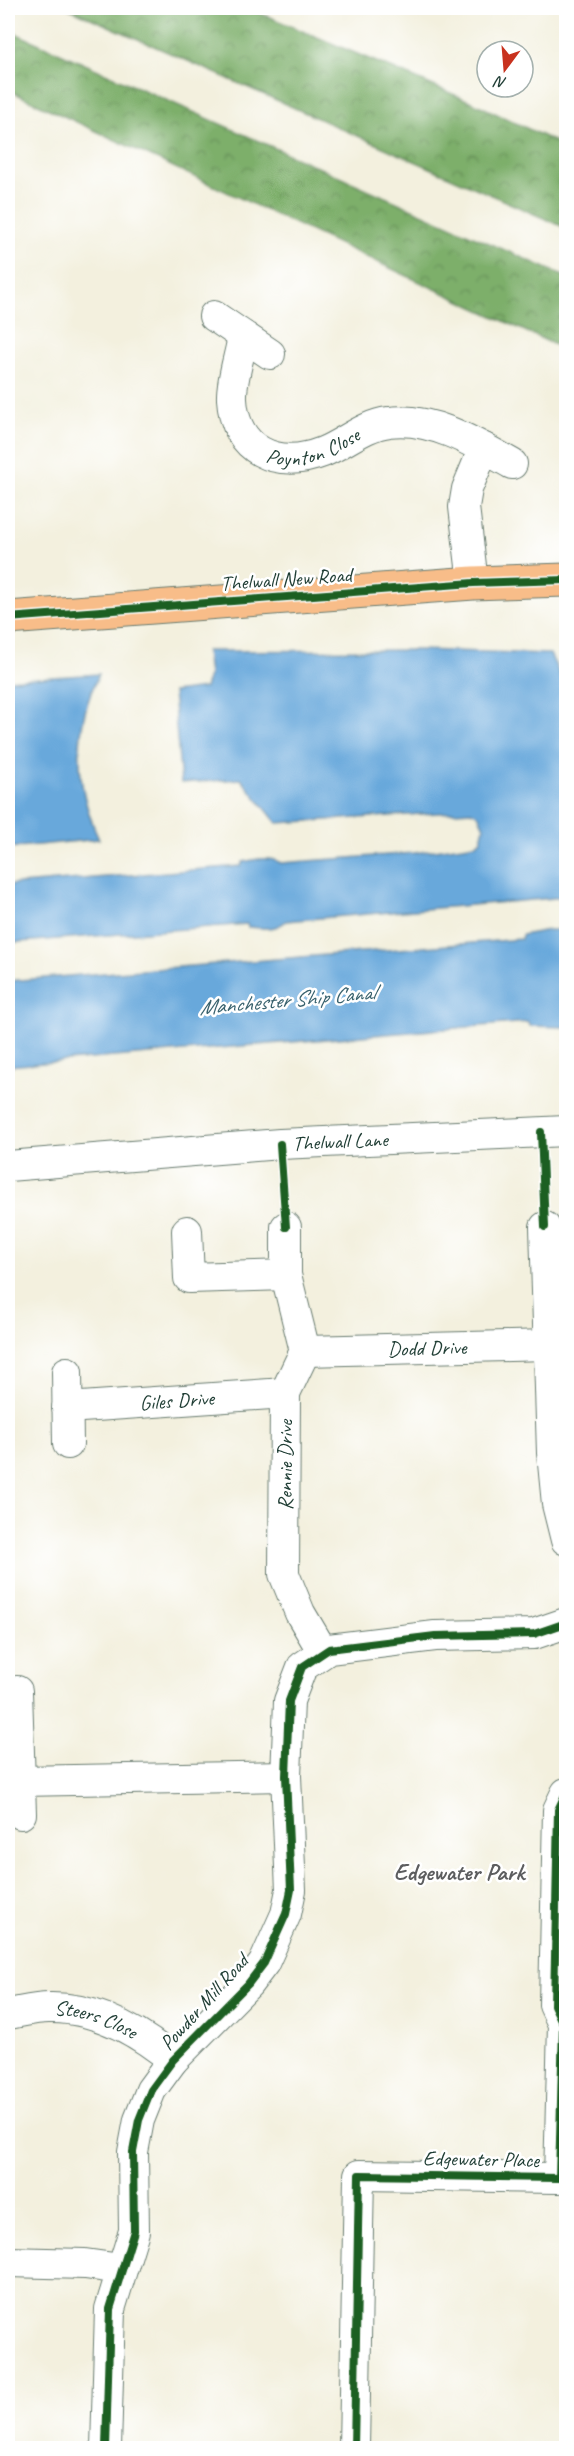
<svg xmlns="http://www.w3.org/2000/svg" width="574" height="2456" font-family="Caveat,sans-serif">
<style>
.forest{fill:url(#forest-crowns);stroke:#4e764f;stroke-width:1.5}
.water{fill:#68a8db;stroke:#447288;stroke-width:1.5}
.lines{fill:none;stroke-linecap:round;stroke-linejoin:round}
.minor-casing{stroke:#697c70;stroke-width:32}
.major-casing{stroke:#697c70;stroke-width:35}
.minor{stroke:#fff;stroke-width:30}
.major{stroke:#f8bd89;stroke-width:33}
.cycleway-casing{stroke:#fff;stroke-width:11}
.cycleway{stroke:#1b5e20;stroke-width:8}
.labels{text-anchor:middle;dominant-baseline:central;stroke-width:5;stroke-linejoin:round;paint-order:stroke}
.street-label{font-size:21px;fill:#1f3d34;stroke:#fff}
.water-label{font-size:22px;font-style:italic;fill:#39626e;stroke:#fff}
.quarter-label{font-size:24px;font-weight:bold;fill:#5c5d5f;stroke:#fff}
</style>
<defs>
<pattern id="forest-crowns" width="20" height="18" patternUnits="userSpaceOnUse" patternTransform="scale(1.5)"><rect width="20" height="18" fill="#7daf6a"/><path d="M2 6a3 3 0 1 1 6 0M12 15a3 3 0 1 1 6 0" fill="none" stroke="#669058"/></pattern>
</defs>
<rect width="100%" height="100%" fill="#fff"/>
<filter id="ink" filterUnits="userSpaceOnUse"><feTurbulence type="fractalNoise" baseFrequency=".0167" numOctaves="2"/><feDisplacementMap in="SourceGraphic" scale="12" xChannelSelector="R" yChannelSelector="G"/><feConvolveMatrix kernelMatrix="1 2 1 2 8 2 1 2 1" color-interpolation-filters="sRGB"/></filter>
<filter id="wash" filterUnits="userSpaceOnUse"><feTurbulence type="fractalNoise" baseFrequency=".008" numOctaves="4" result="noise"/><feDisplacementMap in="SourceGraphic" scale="24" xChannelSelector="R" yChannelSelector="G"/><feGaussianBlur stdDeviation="1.35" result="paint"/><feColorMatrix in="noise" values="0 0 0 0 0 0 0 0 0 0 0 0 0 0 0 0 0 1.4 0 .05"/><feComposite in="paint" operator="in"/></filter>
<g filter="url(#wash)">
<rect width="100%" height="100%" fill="#f3f0de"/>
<!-- forest -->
<g class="forest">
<path d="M68 8H248L474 103 566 147V228Z"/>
<path d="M8 30 566 277V350L8 90Z"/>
</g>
<!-- water -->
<g class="water">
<path d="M419 650 550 654 561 677 566 679V897L286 921C275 931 262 928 248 927L247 924 8 943V885L241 866 243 862C256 859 269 856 281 863L414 853 476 844 481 840 484 827 478 814 471 811 277 823 241 779 181 783 173 692 205 688 209 675 206 651Z"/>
<path d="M99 674C73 728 74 784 99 839L8 848V680Z"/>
<path d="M549 930H566V1026L564 1027 529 1026 528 1022 8 1066V981L521 939 522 935Z"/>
</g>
</g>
<g filter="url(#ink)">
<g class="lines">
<defs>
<g id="minor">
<path d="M214 316 270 354"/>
<path id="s1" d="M243 336C240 356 231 380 232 399 235 451 277 470 323 452 345 443 364 425 389 422 431 416 477 444 512 464"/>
<path d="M473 583 464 507 467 489 484 448"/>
<path id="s2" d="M8 1166 280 1144 566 1131"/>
<path d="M286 1227V1275L305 1351 285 1393 284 1574 300 1613 323 1652"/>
<path d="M545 1227 552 1453 557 1504 566 1540"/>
<path d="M187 1231 189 1278 286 1275"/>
<path id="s3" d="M305 1351 547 1345"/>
<path d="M67 1372 68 1444"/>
<path id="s4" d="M67 1408 285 1393"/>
<path d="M17 1691 21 1814"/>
<path d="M20 1781 286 1776"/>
<path id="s5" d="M8 2014C21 2012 35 2008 49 2008 96 2007 138 2031 173 2060"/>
<path d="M8 2262 85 2264 121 2269"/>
<path d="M106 2448 110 2309 134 2231 133 2152 139 2120 151 2090 173 2060 248 1984 264 1963 286 1914 291 1890 286 1776 289 1701 302 1667 329 1649 435 1636 534 1634 566 1623"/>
<path d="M354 2448 359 2175 559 2178 563 2024 554 2005 558 1810 566 1793"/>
</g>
<path id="major" d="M8 618 473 583 566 580"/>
</defs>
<!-- minor casing -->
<use href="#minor" class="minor-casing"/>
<!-- major casing -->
<use href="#major" class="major-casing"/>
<!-- minor -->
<use href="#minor" class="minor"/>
<!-- major -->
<use href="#major" class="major"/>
<defs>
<g id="cycleway">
<path d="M8 618 473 583 566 580"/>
<path d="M541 1132 545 1227"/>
<path d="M280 1144 286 1227"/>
<path d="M106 2448 110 2309 134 2231 133 2152 139 2120 151 2090 173 2060 248 1984 264 1963 286 1914 291 1890 286 1776 289 1701 302 1667 329 1649 435 1636 534 1634 566 1623"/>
<path d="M354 2448 359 2175 559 2178 563 2024 554 2005 558 1810 566 1793"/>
</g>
</defs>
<!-- cycleway casing -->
<use href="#cycleway" class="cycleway-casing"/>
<!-- cycleway -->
<use href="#cycleway" class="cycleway"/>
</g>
</g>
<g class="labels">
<!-- street labels -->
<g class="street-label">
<text stroke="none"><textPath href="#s1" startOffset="182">Poynton Close</textPath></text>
<text transform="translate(286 579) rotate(-4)">Thelwall New Road</text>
<text stroke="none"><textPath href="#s2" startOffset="333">Thelwall Lane</textPath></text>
<text stroke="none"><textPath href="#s3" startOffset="122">Dodd Drive</textPath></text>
<text stroke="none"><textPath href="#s4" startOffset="110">Giles Drive</textPath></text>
<text transform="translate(285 1465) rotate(-90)">Rennie Drive</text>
<text transform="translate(204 2002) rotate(-48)">Powder Mill Road</text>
<text stroke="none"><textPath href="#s5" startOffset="90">Steers Close</textPath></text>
<text transform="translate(481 2159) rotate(1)">Edgewater Place</text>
</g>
<!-- water labels -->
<g class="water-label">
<text transform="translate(287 1000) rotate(-5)">Manchester Ship Canal</text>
</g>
<!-- quarter labels -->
<g class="quarter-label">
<text x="459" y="1872">Edgewater Park</text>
</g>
</g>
<!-- margin -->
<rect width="574" height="2456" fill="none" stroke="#fff" stroke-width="30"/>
<!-- north arrow -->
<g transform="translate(505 69) rotate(196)"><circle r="28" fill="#ffffff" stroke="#a5b1ae" stroke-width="1.5"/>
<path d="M0-4.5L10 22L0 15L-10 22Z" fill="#c8321e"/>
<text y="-9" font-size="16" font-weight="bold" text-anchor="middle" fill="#1f3d34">N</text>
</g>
</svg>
